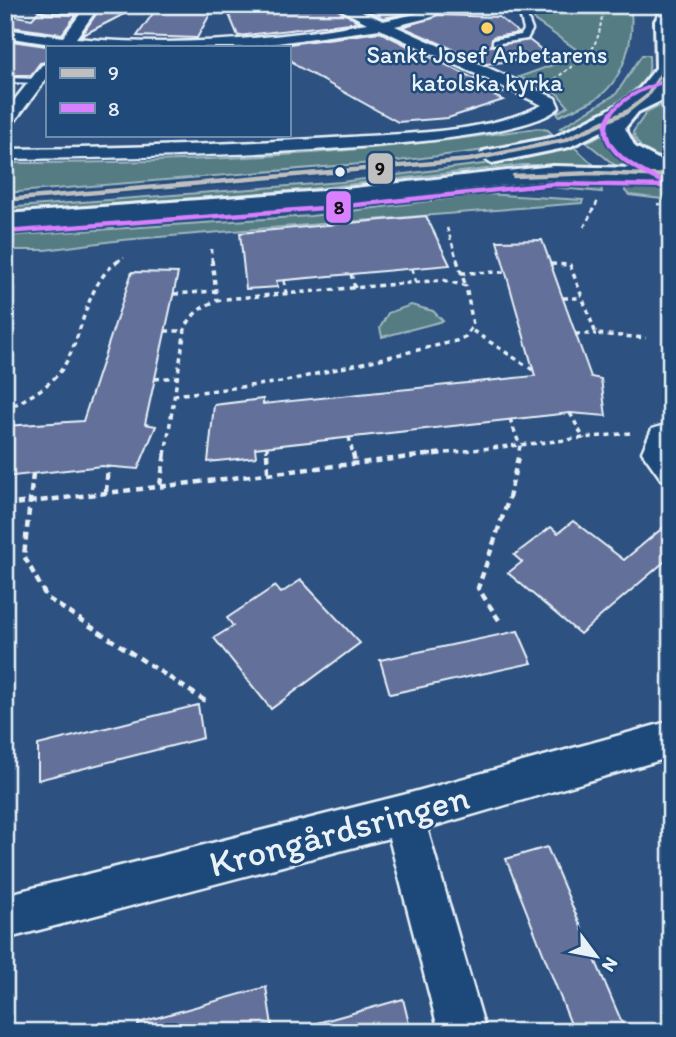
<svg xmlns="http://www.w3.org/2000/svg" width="676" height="1037" font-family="Itim,sans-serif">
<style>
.green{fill:#557c83;stroke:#9eb6be;stroke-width:2}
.building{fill:#646f9a;stroke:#e8f1f8;stroke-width:2}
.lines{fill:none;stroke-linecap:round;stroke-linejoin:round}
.lane-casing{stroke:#e8f1f8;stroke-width:5}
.street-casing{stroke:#e8f1f8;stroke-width:5}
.secondary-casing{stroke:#e8f1f8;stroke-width:6}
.path-far3{stroke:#e8f1f8;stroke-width:2;stroke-dasharray:3.5 2.5;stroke-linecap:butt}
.path-far2{stroke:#e8f1f8;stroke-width:2.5;stroke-dasharray:4.5 3.5;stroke-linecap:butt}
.path-far1{stroke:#e8f1f8;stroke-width:3.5;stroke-dasharray:5 4.5;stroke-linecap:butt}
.path{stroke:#e8f1f8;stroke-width:4.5;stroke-dasharray:7 5;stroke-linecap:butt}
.lane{fill:#1f4a7a;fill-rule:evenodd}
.street{fill:#1f4a7a;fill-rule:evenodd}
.secondary{fill:#1f4a7a;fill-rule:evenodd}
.bus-1-far1-casing{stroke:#1f4a7a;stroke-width:6}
.bus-1-casing{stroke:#1f4a7a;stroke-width:8}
.bus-2-far1-casing{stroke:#1f4a7a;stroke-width:6}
.bus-2-casing{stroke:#1f4a7a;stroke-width:8}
.bus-1-far1{stroke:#bfbfbf;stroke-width:3.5}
.bus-1{stroke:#bfbfbf;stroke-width:4.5}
.bus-2-far1{stroke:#d880ff;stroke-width:3.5}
.bus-2{stroke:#d880ff;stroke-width:4.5}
.poi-dot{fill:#ffd166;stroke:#1f4a7a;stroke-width:2.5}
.bus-dot{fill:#e8f1f8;stroke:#1f4a7a;stroke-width:2.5}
.labels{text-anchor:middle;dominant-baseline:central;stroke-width:5;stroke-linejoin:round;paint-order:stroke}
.far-poi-label{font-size:24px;fill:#e8f1f8;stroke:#1f4a7a}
.near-street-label{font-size:37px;fill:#e8f1f8;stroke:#1f4a7a}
.line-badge{stroke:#1f4a7a;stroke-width:2.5}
.pale-badge-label{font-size:19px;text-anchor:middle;font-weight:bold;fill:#111}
</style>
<rect width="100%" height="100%" fill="#2d5180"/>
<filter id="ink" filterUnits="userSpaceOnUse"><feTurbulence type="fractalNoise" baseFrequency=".0143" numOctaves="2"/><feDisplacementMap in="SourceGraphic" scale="14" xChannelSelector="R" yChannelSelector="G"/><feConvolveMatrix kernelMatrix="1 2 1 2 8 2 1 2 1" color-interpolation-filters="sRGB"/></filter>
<g filter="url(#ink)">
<!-- green -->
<g class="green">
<path d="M538 5H630C636 37 624 82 594 100 583 106 570 111 559 116L557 113 568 106 557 93 519 77 583 54 534 20Z"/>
<path d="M642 55H649C649 62 651 71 647 77 634 94 587 123 567 131L560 128 616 94Z"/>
<path d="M671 100V166C654 157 638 151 633 132L646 113Z"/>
<path d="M538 128 548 130 553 135 486 150 398 161 5 193V163C183 164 362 154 538 128Z"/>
<path d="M602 135C611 152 623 159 640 168L617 167 586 142Z"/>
<path d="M572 145 594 165H523L301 190 5 212V208L341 182 515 160Z"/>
<path d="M544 180 600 181 602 192 521 184Z"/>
<path d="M625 180 671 184V200L629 195 625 191Z"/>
<path d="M485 194 583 200 582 203 122 240 45 250H5V236L311 216Z"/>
<path d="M411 305 433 311 443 321 382 337 380 328 388 313Z"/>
</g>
<!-- building -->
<g class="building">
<path d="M159 5H215L197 38 137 36Z"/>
<path d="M225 5H330L359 22 238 36Z"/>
<path d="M356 5H426L415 12 383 18Z"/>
<path d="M99 10 130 11 81 36Z"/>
<path d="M39 11 45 14 76 15 62 34 5 26V14L32 19Z"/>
<path d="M438 15 499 17 519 33 493 37 491 46 529 40 551 57 486 64 403 27Z"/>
<path d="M380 32 503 93 494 96 503 100 448 118 398 122 297 66 289 58V44Z"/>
<path d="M5 40 53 47H47V62L40 63 31 75H5Z"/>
<path d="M426 216 450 265 276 281 278 287 246 289 240 233Z"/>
<path d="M542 240 591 377 601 379 606 416 570 413 255 448 256 457 208 462 214 405 263 399V404L535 376 497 241Z"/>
<path d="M132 272 178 273 145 424 156 426 138 469 102 466 5 477V426L83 421Z"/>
<path d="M573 521 624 560 671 521V556L580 634 508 573 522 562 514 555 551 527 558 533Z"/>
<path d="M301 580 360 643 271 709 214 638 233 626 227 618 275 586 281 593Z"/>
<path d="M518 631 532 663 390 694 380 660Z"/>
<path d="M198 705 203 738 38 780V745Z"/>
<path d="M547 847 626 1032H574L506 859Z"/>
<path d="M266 987 273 1032H139L138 1023Z"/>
<path d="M403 999 411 1032H319L317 1023Z"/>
</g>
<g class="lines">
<defs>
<g id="lane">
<path d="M30 5 90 9 93 11 90 13 45 11Z"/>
<path d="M525 5H531L526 14 532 30 527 39 493 44V40L521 35 524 30 520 14Z"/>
<path d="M5 78 38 79 42 81 38 83 5 82Z"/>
</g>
<g id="street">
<path d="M87 5H100L76 38C174 47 271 40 367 23L332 5H349L383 21 416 14 432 5H445L432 17 395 26 555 98 559 107C516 156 89 158 5 159V149C120 148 235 144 350 137 413 133 486 133 542 105L380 29 248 47H56L58 45 5 37V29L63 37Z"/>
<path d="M47 64V78L11 126 5 128V112L42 65Z"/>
<path d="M662 426 671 429V482L661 479 642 452 652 429Z"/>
<path d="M671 721V757L427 828 486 1032H439L389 838 5 939V895L403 795Z"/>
</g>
<path id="secondary" d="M668 8 671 9V73L661 87 671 84V96L638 112 625 128 635 147 671 166V183L553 180 336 204 5 230V214L336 190 553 166 637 168 613 150 604 130 569 147 492 163 481 156 484 151 555 137 632 98 656 68 655 21 662 9Z"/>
</defs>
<!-- lane casing -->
<use href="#lane" class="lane-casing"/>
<!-- street casing -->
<use href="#street" class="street-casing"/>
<!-- secondary casing -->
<use href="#secondary" class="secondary-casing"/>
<!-- path-far3 -->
<path class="path-far3" d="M555 79 591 52 599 34 604 5"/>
<!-- path-far2 -->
<g class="path-far2">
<path d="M657 204 671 206"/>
<path d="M584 227 599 199"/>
<path d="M447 228 458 262"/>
<path d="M211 249 212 262"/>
<path d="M117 262 124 257"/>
</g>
<!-- path-far1 -->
<g class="path-far1">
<path d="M212 260 217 300"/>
<path d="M457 260 465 284"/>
<path d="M551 264 570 265 596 334 646 338"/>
<path d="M412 269 416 283"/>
<path d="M461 273 506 272"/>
<path d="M351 274 355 288"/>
<path d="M284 280 286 293"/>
<path d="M174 294 216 291"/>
<path d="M563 298H582"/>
<path d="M165 331H185"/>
<path d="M473 331 533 370"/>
<path d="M575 334H596"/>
<path d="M155 379 177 377"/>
<path d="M5 410C23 400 45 390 59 373 85 340 82 284 120 260"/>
<path d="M570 413 584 439"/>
<path d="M510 419 520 446 518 455"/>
<path d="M349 437 353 455"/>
<path d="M267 446V455"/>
<path d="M165 455 185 329C193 311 206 303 225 299L443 280 466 286 473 325 465 337 456 341 282 382 175 395"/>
<path d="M427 455 630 433"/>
</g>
<!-- path -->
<g class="path">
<path d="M267 453 268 472"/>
<path d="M353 453 355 463"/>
<path d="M33 474 24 556 47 598 207 702"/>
<path d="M160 485 165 453"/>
<path d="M106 492 108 466"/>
<path d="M5 505 444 453"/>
<path d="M499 620 478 588 509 498 519 453"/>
</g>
<!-- lane -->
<use href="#lane" class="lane"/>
<!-- street -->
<use href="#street" class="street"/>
<!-- secondary -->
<use href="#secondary" class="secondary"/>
<defs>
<path id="bus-1-far1" d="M624 114 647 96 661 74 666 5"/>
<g id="bus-1">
<path d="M514 176 594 173 671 176"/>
<path d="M5 200 469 160 565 140 626 112"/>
</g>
<path id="bus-2-far1" d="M610 114C626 95 645 88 668 80"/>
<g id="bus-2">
<path d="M612 112C587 147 643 173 667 184"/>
<path d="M6 232 337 207 553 184 671 186"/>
</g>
</defs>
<!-- bus-1-far1 casing -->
<use href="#bus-1-far1" class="bus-1-far1-casing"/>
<!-- bus-1 casing -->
<use href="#bus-1" class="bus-1-casing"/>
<!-- bus-2-far1 casing -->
<use href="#bus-2-far1" class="bus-2-far1-casing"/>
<!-- bus-2 casing -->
<use href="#bus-2" class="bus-2-casing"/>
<!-- bus-1-far1 -->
<use href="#bus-1-far1" class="bus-1-far1"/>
<!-- bus-1 -->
<use href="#bus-1" class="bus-1"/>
<!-- bus-2-far1 -->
<use href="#bus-2-far1" class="bus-2-far1"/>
<!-- bus-2 -->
<use href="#bus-2" class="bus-2"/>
</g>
</g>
<!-- markers -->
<circle class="poi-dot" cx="487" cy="28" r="7"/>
<circle class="bus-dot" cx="340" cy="172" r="6"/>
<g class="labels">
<!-- far-poi labels -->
<g class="far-poi-label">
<text x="487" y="54">Sankt Josef Arbetarens<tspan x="487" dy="28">katolska kyrka</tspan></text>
</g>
<!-- near-street labels -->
<g class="near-street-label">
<text transform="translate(339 830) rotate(-15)">Krongårdsringen</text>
</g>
</g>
<g class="line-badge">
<rect x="367" y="152" width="27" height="33" rx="7" fill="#bfbfbf"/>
<rect x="325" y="190" width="27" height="34" rx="7" fill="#d880ff"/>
</g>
<g class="pale-badge-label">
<text x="380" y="175">9</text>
<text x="339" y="214">8</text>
</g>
<!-- margin -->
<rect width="676" height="1037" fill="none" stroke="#1f4a7a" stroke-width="28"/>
<rect x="14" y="14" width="648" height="1009" fill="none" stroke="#e8f1f8" stroke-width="2.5" filter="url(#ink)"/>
<!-- legend -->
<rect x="46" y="46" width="245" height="91" fill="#1f4a7a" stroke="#6f8dac" stroke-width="2"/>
<rect x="60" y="68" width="35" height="10" fill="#bfbfbf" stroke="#6f8dac" stroke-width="2"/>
<text x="108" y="80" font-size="21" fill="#e8f1f8">9</text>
<rect x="60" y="103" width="35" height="10" fill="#d880ff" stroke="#6f8dac" stroke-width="2"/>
<text x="108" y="116" font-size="21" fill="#e8f1f8">8</text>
<!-- north arrow -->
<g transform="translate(596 956) rotate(122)" stroke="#1f4a7a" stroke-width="5" paint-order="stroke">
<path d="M0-5L12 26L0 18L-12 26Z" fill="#e8f1f8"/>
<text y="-10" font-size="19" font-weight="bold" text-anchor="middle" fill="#e8f1f8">N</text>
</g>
</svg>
